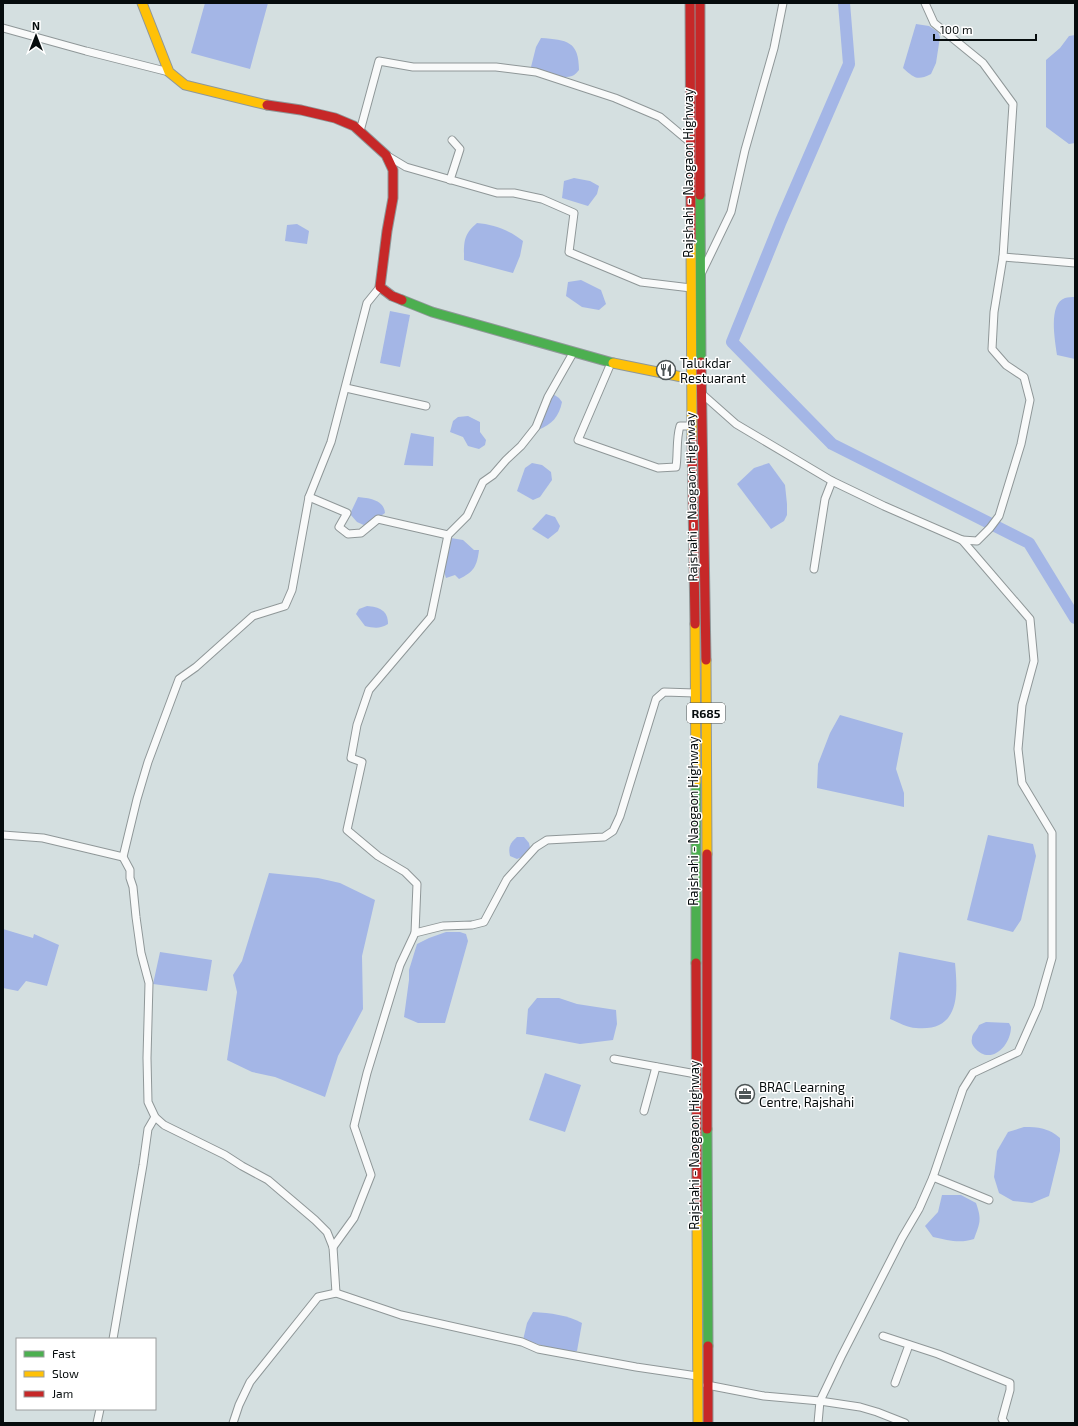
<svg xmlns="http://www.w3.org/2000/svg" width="1078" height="1426" font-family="'Exo 2',sans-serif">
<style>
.water{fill:#a4b6e6}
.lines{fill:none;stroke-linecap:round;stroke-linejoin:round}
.river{stroke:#a4b6e6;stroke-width:12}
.street-casing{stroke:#8f9798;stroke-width:9}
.fast-casing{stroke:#8f9798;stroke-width:11}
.slow-casing{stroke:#8f9798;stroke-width:11}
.jam-casing{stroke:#8f9798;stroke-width:11}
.street{stroke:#f9fafa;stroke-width:7}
.fast{stroke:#4caf50;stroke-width:9}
.slow{stroke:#ffc107;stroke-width:9}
.jam{stroke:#c62828;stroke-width:9}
.labels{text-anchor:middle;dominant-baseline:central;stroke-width:3;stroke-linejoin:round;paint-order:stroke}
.shield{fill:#fff;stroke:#515556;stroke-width:1}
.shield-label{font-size:12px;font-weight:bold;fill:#060c0d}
.street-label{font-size:13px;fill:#060c0d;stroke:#fff}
.poi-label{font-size:13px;fill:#060c0d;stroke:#fff;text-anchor:start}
</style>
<rect width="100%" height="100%" fill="#d4dfe0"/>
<!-- water -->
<g class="water">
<path d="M205 3H268L250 69 191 53Z"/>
<path d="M916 24 929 26 938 32 940 37 936 63 931 74C917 81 914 78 903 68Z"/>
<path d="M1075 35V143L1069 144 1046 127V60L1060 48 1069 36Z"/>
<path d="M541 38C567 40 579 41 579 70 577 72 575 75 572 76 561 80 542 71 531 67L536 47Z"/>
<path d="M574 178 590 181 599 186 597 194 588 206 562 198 564 181Z"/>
<path d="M477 223C493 224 511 231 523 241L520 256 513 273 464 260C464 242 463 235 477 223Z"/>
<path d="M297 224 309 231 307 244 285 241 287 225Z"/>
<path d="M581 280 601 290 606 304 599 310 582 307 566 296 568 282Z"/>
<path d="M1075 297V359L1057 355C1055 340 1048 304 1065 298 1068 297 1072 297 1075 297Z"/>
<path d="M390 311 410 315 400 367 380 363Z"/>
<path d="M553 394 559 398 562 402C559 417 552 424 538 430Z"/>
<path d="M468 416 480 422V432L486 440 485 445 479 449 468 446 463 437 450 432 453 421 458 417Z"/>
<path d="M411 433 434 437 433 466 404 465Z"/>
<path d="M532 463 542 465 551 472 552 480 540 497 533 500 517 491 525 468Z"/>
<path d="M769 463 785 485 787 504V515L784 521 771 529 737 484 754 468Z"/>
<path d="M358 497C369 498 384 500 385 513L366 526 357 522 350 514Z"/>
<path d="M546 514 555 517 560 526 558 531 548 539 532 529Z"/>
<path d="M451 538 463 540 474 550H479C477 566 474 572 459 579L455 575 446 578C441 566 447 550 451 538Z"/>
<path d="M367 606C379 607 388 610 388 624 380 629 374 628 365 626L356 614 359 609Z"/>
<path d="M840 715 903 733 896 769 904 793V807L817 788 818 764 830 733Z"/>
<path d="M988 835 1033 844 1036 856 1021 920 1013 932 967 920Z"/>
<path d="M517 837H524L529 843 530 848 522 857 517 859 510 856C508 847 510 843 517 837Z"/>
<path d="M269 873 318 878 340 883 375 900 362 956 363 1009 338 1056 325 1097 275 1077 252 1072 227 1060 237 992 233 975 242 961Z"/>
<path d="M3 929 33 938 34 934 59 945 47 986 26 981 18 991 3 988Z"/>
<path d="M446 932H460L466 934 468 941 445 1023H418L404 1017 409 980V970L417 944 429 938Z"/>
<path d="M160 952 212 960 207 991 153 984Z"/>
<path d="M899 952 955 963C958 994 960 1032 916 1028 908 1028 898 1022 890 1019Z"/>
<path d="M537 998H559L577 1004 616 1010 617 1024 613 1040 580 1044 526 1034 528 1009Z"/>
<path d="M986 1022 1009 1023 1011 1027C1011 1046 990 1067 974 1047 972 1044 971 1042 972 1038 972 1033 977 1031 979 1025Z"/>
<path d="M545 1073 581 1085 565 1132 529 1120Z"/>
<path d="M1024 1127C1038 1127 1049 1128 1060 1138V1151L1049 1196 1032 1203 1013 1201 999 1193 994 1177 997 1151 1008 1132Z"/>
<path d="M942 1195H961L976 1203C982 1220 980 1223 974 1239 959 1244 948 1240 933 1237L925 1226 938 1212Z"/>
<path d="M533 1312C551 1313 567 1315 582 1323L577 1351 566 1352 523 1340 527 1323Z"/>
</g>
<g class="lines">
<!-- river -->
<path class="river" d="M844 3 849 64 781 221 732 342 832 444 1029 543 1075 618"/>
<defs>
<g id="street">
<path d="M925 3 934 23 983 63 1013 104 1003 257 994 312 992 349 1006 365 1024 377 1030 400 1021 444 999 516 990 528 977 541 962 540"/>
<path d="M3 28 86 51 169 72"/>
<path d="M360 131 379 61 413 67H496L536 72 615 98 660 117 691 143"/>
<path d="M386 155 406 167 497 193H514L542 199 574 213 569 252 641 282 691 288"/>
<path d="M450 180 460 149 452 140"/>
<path d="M1003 257 1075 263"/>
<path d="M702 272 731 212 745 150 774 48 783 3"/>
<path d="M611 363 578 440 658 468 676 467C678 454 676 439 680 426H692"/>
<path d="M346 388 426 406"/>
<path d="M701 393 736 424 832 481 884 506 962 540 1030 619 1034 661 1022 705 1018 749 1022 783 1052 833V958L1038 1007 1018 1052 973 1073 963 1089 933 1177 919 1209 902 1238 841 1357 820 1401 818 1423"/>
<path d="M309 497 347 513 339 527 348 534 361 533 378 519 448 535"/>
<path d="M814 569 825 499 832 481"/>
<path d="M3 835 43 838 123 857"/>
<path d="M415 933 417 884 405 872 378 856 347 830 362 762 351 758 357 725 369 690 431 617 448 535 467 516 483 482 493 475 506 460 521 446 536 427 548 397 573 353"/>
<path d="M614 1059 696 1074"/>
<path d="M644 1111 656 1067"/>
<path d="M933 1177 989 1200"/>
<path d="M333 1247 354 1218 371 1175 354 1126 367 1073 400 965 415 933 443 926 472 925 484 922 507 879 536 847 547 840 604 837 613 831 620 816 656 699 664 692 695 693"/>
<path d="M336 1293 333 1247 327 1232 315 1220 268 1180 242 1166 225 1155 164 1125 155 1117 148 1102 147 1058 149 983 141 953 136 917 133 887 130 878V870L123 857 137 799 148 762 179 679 196 667 253 616 285 606 292 590 309 497 331 442 367 303 380 287"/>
<path d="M883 1336 938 1354 1010 1383V1390L1002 1419 1005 1423"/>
<path d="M113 1339 143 1165 148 1129 155 1117"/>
<path d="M895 1383 909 1345"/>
<path d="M707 1385 764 1396 820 1401 860 1407 877 1412 905 1423"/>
<path d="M97 1423 100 1409"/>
<path d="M233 1423 239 1405 250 1382 318 1297 336 1293 401 1315 522 1342 538 1349 636 1367 697 1376"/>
</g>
<g id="fast">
<path d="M700 195 701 362"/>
<path d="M402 300 432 312 613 363"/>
<path d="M696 782V963"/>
<path d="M707 1129 708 1346"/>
</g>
<g id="slow">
<path d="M142 3 169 72 185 85 267 105"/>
<path d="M691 242 692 438"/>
<path d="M613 363 692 379"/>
<path d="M695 624 696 782"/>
<path d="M706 660 707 854"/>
<path d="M697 1216 698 1423"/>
</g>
<g id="jam">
<path d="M690 3 691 242"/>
<path d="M700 3V195"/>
<path d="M267 105 301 110 335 118 354 126 386 155 393 170V198L387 231 380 287 392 296 402 300"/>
<path d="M701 362 706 660"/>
<path d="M692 438 695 624"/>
<path d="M707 854V1129"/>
<path d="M696 963 697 1216"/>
<path d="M708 1346V1423"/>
</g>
</defs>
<!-- street casing -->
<use href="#street" class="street-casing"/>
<!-- fast casing -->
<use href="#fast" class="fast-casing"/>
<!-- slow casing -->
<use href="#slow" class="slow-casing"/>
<!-- jam casing -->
<use href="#jam" class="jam-casing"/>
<!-- street -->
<use href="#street" class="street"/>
<!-- fast -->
<use href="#fast" class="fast"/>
<!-- slow -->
<use href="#slow" class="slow"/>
<!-- jam -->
<use href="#jam" class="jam"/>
</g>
<!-- icons -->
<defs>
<symbol id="restaurant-ring" viewBox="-11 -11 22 22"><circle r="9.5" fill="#fff" stroke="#4e5657" stroke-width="1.5"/><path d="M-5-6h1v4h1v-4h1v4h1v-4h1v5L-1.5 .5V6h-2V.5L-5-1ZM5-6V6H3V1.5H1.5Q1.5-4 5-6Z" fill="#4e5657"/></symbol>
<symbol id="office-ring" viewBox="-11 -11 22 22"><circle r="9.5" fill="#fff" stroke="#4e5657" stroke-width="1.5"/><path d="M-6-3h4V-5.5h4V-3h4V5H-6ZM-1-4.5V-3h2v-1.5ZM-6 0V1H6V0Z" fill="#4e5657"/></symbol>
</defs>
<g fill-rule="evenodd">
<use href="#restaurant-ring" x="655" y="359" width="22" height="22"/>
<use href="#office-ring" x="734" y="1083" width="22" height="22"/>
</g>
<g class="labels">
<!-- shield labels -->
<rect class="shield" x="687" y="703" width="38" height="20" rx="3"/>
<g class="shield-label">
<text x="706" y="713">R685</text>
</g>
<!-- street labels -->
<g class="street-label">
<text transform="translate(688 173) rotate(-90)">Rajshahi - Naogaon Highway</text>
<text transform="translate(691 497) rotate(-91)">Rajshahi - Naogaon Highway</text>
<text transform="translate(693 821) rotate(-90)">Rajshahi - Naogaon Highway</text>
<text transform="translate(694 1145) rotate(-90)">Rajshahi - Naogaon Highway</text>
</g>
<!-- poi labels -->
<g class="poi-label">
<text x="680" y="363">Talukdar<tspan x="680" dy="15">Restuarant</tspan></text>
<text x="759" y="1087">BRAC Learning<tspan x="759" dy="15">Centre, Rajshahi</tspan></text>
</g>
</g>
<!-- border -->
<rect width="1078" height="1426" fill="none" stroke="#060c0d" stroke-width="8"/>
<!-- legend -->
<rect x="16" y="1338" width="140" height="72" fill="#ffffff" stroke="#9b9e9e"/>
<rect x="24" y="1351" width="20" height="6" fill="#4caf50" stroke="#9b9e9e"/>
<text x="52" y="1358" font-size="12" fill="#060c0d">Fast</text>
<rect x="24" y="1371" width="20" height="6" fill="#ffc107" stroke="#9b9e9e"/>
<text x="52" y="1378" font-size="12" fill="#060c0d">Slow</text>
<rect x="24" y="1391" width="20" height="6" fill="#c62828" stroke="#9b9e9e"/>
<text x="52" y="1398" font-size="12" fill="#060c0d">Jam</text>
<!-- north arrow -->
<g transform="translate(36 36)" stroke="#ffffff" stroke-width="3" paint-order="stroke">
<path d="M0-3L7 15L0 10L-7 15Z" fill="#060c0d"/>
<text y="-6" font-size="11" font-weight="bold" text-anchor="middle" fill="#060c0d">N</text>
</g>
<!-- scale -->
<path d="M934 34v6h102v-6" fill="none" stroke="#060c0d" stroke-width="2"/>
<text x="940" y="34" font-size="12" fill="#060c0d" stroke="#ffffff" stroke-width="3" paint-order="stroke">100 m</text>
</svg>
